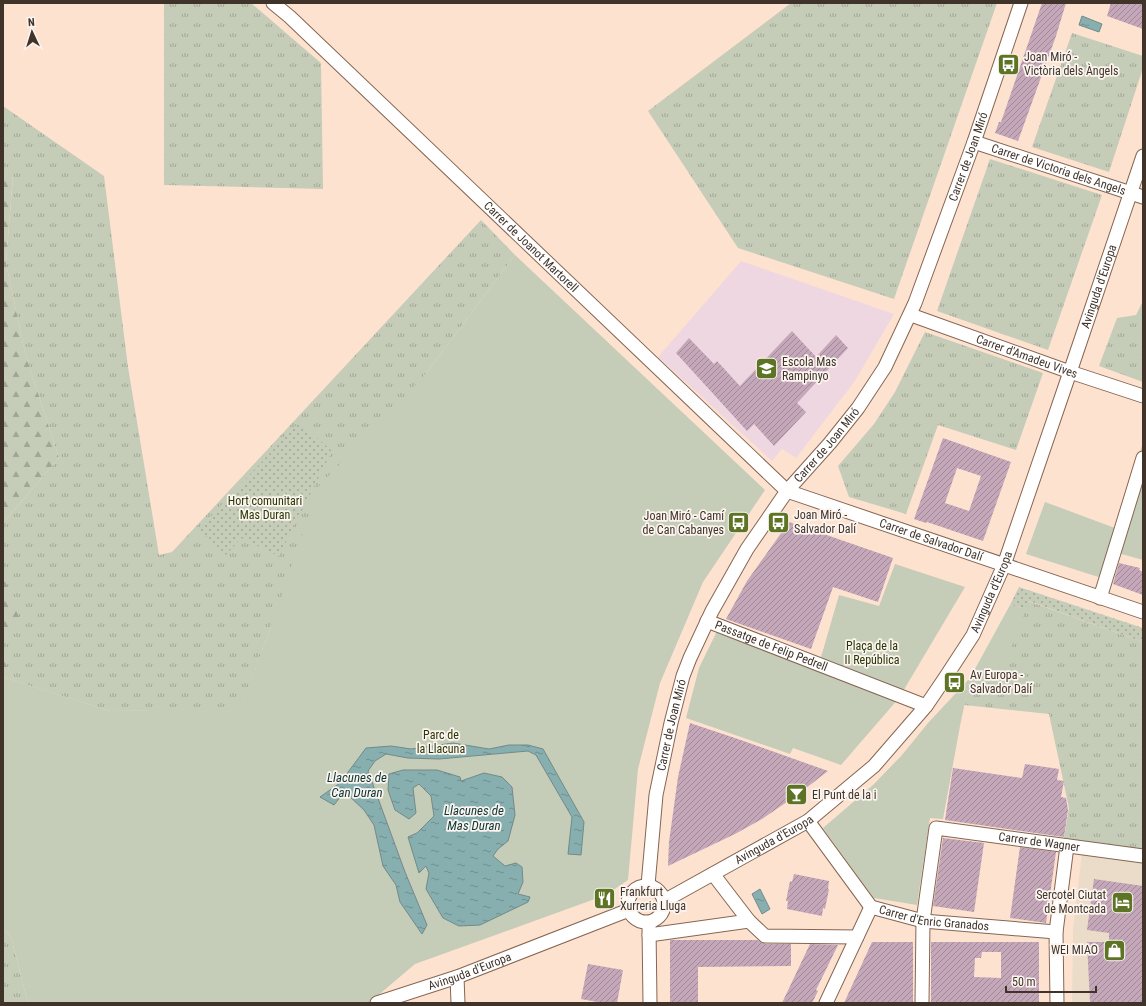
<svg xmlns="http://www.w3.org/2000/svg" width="1146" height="1006" font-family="'Roboto Condensed',sans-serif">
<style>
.commercial{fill:#ebdcc9}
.education{fill:#efd7e1}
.grass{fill:url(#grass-tufts)}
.forest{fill:url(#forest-firs)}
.park{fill:#c5ccb8}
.garden{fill:url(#garden-dots)}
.water{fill:url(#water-ripples);stroke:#728a88}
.building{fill:url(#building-hatch);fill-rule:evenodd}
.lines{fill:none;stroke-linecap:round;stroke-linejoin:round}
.minor-casing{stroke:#856652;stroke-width:15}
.minor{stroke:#fff;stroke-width:13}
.labels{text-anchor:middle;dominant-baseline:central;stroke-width:3.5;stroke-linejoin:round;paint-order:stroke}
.poi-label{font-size:12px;fill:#40332a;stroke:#fbf4ef;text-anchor:start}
.street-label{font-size:12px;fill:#40332a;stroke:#fbf4ef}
.park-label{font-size:12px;fill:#2a3603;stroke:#fbf4ef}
.water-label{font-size:13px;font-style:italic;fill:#0d3536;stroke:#fbf4ef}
</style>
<defs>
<pattern id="grass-tufts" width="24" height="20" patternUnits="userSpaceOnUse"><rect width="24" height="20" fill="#c5ccb8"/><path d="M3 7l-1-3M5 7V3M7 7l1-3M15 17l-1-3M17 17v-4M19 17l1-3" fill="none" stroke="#a1a696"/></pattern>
<pattern id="forest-firs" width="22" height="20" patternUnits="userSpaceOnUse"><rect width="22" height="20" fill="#c5ccb8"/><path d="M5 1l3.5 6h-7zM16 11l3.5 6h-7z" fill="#a1a696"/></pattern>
<pattern id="garden-dots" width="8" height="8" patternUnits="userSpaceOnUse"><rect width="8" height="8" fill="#c5ccb8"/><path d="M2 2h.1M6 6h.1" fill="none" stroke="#a1a696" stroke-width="1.8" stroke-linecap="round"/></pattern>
<pattern id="water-ripples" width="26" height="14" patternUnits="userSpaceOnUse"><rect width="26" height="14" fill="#88afb0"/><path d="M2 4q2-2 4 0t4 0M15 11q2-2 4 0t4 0" fill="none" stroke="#718f8f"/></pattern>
<pattern id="building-hatch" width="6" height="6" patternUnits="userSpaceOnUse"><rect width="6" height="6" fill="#c4a7b9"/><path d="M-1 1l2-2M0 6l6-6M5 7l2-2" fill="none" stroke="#a18997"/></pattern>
</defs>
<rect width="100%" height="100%" fill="#fee2d0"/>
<!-- commercial -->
<path class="commercial" d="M1082 852 1143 862V1003H1072L1073 929Z"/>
<!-- education -->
<path class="education" d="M741 261 894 314 855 381 796 458 782 449 772 461 658 357Z"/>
<!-- grass -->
<g class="grass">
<path d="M164 3H251L321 63 323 189 164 185Z"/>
<path d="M791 3H997L894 299 738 248 648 111Z"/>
<path d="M1072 33 1143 56V68L1109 172 1032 147Z"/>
<path d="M3 106 104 176 128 367 159 555 172 552 481 220 515 255 424 376 272 624 240 709 110 711 15 681 3 659V639L21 624 3 576V523L59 458 25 353 6 263 13 175 3 173Z"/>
<path d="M990 159 1102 195 1048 350 937 311Z"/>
<path d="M1143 301V382L1099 366 1117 318 1136 315Z"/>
<path d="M925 332 1043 373 1016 450 938 425 906 514 849 497 838 466 874 424 895 392Z"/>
<path d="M1028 601 1143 642V850L1064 838 1069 808 1049 714 964 705 970 678Z"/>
<path d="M3 928 11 937 28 1003H3Z"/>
</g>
<!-- forest -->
<g class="forest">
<path d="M3 173 13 174 6 263 25 353 59 458 3 523Z"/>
<path d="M3 576 22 624 3 639Z"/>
<path d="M3 659 15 681 3 677Z"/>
</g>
<!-- park -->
<g class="park">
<path d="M515 255 765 490 703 582 660 683 638 769 628 880 606 895 415 964 369 1003H28L11 937 3 928V677L110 711 240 708 272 624 319 486 424 376Z"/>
<path d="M1143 443V560L1118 553 1108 580 1026 554 1045 502 1115 528Z"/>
<path d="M895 564 965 587 899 698 841 765 793 748 790 754 686 718 699 668 722 621 821 657 839 595 879 606Z"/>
<path d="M1010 605 1026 609 1004 667 970 678 960 726 943 819 930 818 917 905 874 898 865 886 823 828 873 785 902 755 928 723 970 678Z"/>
</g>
<!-- garden -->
<g class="garden">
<path d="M299 422 332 451 279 556 241 538 226 555 199 529Z"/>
<path d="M1019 587 1143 628V642L1029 601 1026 609 1010 605Z"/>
</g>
<!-- water -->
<g class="water">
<path d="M1082 16 1102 24 1099 32 1079 25Z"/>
<path d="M453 743 489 749 509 745H528L543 749 584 822 581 855 568 854 572 817 536 755 528 751 439 759 408 758 386 754 375 761 368 771 405 872 427 925 422 934 400 902 396 885 383 866 374 825 364 810 348 795 341 796 334 805 320 797 340 783 366 748 391 746 411 749Z"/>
<path d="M403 770H437L460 777 461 781 484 773 502 777 512 787 515 815 508 841 498 849 493 856 505 866 516 863 522 867 523 882 518 894 530 897 528 902 480 925 459 926 443 918 426 889 429 873 426 866 419 873 408 837 417 833 434 816 431 796 419 784 413 788 416 813 409 819 395 810 388 790 389 774Z"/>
<path d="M760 889 770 909 762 914 752 894Z"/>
</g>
<!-- building -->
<g class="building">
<path d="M1042 3H1066L1056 36 1018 141 995 133 999 122H1001Z"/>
<path d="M1111 3H1143V29L1107 16Z"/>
<path d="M792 331 816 357 836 335 848 348 797 403 806 412 774 446 754 424 747 431 676 353 689 338 714 364 717 361 740 386Z"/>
<path d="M943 438 1011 462 983 541 927 522 926 523 914 519ZM957 468 981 476 969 511 945 503Z"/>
<path d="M789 522 893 558 878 602 833 587 811 649 726 619 747 581Z"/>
<path d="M1119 563 1140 568 1139 570 1143 572V595L1113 584Z"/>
<path d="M690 723 735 738 828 771 797 795 762 819 735 834 668 866 669 842 678 777Z"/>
<path d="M1025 764 1059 769 1057 780 1064 781 1061 797 1066 798 1068 810 1064 837 945 820 953 768 1022 778Z"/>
<path d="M943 838 984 843 974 912 933 906Z"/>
<path d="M1020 847 1056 852 1046 923 1010 918Z"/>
<path d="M794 874 829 881 828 889H829L825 909 823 908 822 916 787 909 788 901H786L790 881 792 882Z"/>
<path d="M1094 879 1143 886V1003H1090L1087 942H1109V933L1087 930Z"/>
<path d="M670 940H757L765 944H791V966L698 967V1003H670Z"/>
<path d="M872 942H913V1003H844Z"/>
<path d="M931 942H1039V1003H931ZM982 952H1001V978L974 977 975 958H981Z"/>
<path d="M810 944 838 945 816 990 818 991 812 1003H782Z"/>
<path d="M588 964 623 970 617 1003H603L581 999Z"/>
</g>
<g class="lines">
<defs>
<g id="minor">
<path id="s1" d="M273 3 290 17 787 491 1143 612"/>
<path id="s2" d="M974 142 1143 197"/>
<path id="s3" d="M911 315 1070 372 1143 396"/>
<path d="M1100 598 1143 458"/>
<path id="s4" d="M707 621 926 706"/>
<path id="s5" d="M808 821 871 907 923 921 1056 932"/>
<path d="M713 874 749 921 765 936 857 937"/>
<path id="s6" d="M648 885 656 795 671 723 683 676 690 658 712 611 747 549 787 491 830 443 858 408 885 367 915 303 974 142 1021 3"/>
<circle cx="646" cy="904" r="18"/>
<path id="s7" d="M664 901 808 821 874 766 926 706 945 678 973 635 1004 565 1070 372 1143 156"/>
<path d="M649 927 650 1003"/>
<path d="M649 935 749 921"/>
<path d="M457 977 458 1003"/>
<path id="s8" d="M377 1003 457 977 629 910"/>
<path d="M826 1003 871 907"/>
<path id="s9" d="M922 1003 923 921 936 828 1143 856"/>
<path d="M1057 1003 1056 932 1067 846"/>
</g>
</defs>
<!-- minor casing -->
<use href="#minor" class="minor-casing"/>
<!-- minor -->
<use href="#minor" class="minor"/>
</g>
<!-- icons -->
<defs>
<symbol id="bus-square" viewBox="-11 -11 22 22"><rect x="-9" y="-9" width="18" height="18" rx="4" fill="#5d7425" stroke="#fbf4ef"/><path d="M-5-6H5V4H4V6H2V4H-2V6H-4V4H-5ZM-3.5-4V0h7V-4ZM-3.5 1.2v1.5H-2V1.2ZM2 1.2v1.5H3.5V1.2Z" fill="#fff"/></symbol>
<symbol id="school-square" viewBox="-11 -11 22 22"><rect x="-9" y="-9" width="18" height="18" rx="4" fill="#5d7425" stroke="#fbf4ef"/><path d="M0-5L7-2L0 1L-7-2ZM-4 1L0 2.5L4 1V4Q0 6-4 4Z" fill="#fff"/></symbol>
<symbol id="bar-square" viewBox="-11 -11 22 22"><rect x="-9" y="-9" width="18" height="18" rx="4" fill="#5d7425" stroke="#fbf4ef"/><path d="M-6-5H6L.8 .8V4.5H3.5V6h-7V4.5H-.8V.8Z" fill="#fff"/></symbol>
<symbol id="restaurant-square" viewBox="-11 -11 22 22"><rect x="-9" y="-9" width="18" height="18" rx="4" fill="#5d7425" stroke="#fbf4ef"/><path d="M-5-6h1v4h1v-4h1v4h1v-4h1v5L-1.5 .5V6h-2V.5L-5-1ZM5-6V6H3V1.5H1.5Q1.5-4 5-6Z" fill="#fff"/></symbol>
<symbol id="hotel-square" viewBox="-11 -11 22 22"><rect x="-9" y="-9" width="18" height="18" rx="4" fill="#5d7425" stroke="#fbf4ef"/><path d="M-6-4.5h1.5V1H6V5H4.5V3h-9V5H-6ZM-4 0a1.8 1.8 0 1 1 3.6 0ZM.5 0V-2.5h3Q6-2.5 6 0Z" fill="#fff"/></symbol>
<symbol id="shop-square" viewBox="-11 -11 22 22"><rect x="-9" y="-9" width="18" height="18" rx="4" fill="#5d7425" stroke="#fbf4ef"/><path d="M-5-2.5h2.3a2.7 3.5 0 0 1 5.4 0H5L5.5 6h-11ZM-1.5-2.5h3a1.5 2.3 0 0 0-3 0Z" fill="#fff"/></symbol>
</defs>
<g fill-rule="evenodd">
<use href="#bus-square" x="996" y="52" width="25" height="25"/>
<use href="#school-square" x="754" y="356" width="25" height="25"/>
<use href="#bus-square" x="766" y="510" width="25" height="25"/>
<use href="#bus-square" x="726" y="510" width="25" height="25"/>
<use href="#bus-square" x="942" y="670" width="25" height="25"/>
<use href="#bar-square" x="784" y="782" width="25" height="25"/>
<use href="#restaurant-square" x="592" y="886" width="25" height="25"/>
<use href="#hotel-square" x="1110" y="890" width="25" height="25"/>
<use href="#shop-square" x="1102" y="938" width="25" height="25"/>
</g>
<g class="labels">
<!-- poi labels -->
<g class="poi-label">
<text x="1024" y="57">Joan Miró -<tspan x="1024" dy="14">Victòria dels Àngels</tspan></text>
<text x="782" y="362">Escola Mas<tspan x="782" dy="14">Rampinyo</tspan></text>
<text x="794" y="515">Joan Miró -<tspan x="794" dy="14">Salvador Dalí</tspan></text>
<text x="724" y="516" text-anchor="end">Joan Miró - Camí<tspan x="724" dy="14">de Can Cabanyes</tspan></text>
<text x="970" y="675">Av Europa -<tspan x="970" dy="14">Salvador Dalí</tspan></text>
<text x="812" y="795">El Punt de la i</text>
<text x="620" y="892">Frankfurt<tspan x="620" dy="14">Xurreria Lluga</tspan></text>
<text x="1106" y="895" text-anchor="end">Sercotel Ciutat<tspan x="1106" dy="14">de Montcada</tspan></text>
<text x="1098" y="950" text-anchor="end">WEI MIAO</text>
</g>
<!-- street labels -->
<g class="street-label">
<text stroke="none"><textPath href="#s6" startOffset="810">Carrer de Joan Miró</textPath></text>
<text stroke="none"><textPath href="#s2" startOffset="89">Carrer de Victoria dels Angels</textPath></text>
<text stroke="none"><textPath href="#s1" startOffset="355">Carrer de Joanot Martorell</textPath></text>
<text stroke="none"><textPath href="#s7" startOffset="786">Avinguda d'Europa</textPath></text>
<text stroke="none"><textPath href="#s3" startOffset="123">Carrer d'Amadeu Vives</textPath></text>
<text stroke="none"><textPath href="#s6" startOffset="486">Carrer de Joan Miró</textPath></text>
<text stroke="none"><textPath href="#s1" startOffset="861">Carrer de Salvador Dalí</textPath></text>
<text stroke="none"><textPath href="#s7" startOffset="462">Avinguda d'Europa</textPath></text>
<text stroke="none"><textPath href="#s4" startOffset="69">Passatge de Felip Pedrell</textPath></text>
<text stroke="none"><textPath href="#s6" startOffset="162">Carrer de Joan Miró</textPath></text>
<text stroke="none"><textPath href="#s7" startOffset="126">Avinguda d'Europa</textPath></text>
<text stroke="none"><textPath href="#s9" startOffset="280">Carrer de Wagner</textPath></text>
<text stroke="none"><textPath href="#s5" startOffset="171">Carrer d'Enric Granados</textPath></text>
<text stroke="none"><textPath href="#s8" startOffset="98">Avinguda d'Europa</textPath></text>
</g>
<!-- park labels -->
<g class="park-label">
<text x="265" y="501">Hort comunitari<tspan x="265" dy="14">Mas Duran</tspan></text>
<text x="872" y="646">Plaça de la<tspan x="872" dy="14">II República</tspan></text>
<text x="441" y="735">Parc de<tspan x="441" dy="14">la Llacuna</tspan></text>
</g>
<!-- water labels -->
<g class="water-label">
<text x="357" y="777">Llacunes de<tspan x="357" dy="15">Can Duran</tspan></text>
<text x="474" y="810">Llacunes de<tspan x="474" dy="15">Mas Duran</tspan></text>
</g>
</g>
<!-- border -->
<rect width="1146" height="1006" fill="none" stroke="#40332a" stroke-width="8"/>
<!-- north arrow -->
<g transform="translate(32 32) rotate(356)" stroke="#fbf4ef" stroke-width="3" paint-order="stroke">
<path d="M0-3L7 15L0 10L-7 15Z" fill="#40332a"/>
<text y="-6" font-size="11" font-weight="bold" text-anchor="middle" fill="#40332a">N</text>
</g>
<!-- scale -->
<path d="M1006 986v6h90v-6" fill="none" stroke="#40332a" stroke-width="2"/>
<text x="1012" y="986" font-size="12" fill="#40332a" stroke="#fbf4ef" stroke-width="3" paint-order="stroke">50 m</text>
</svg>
